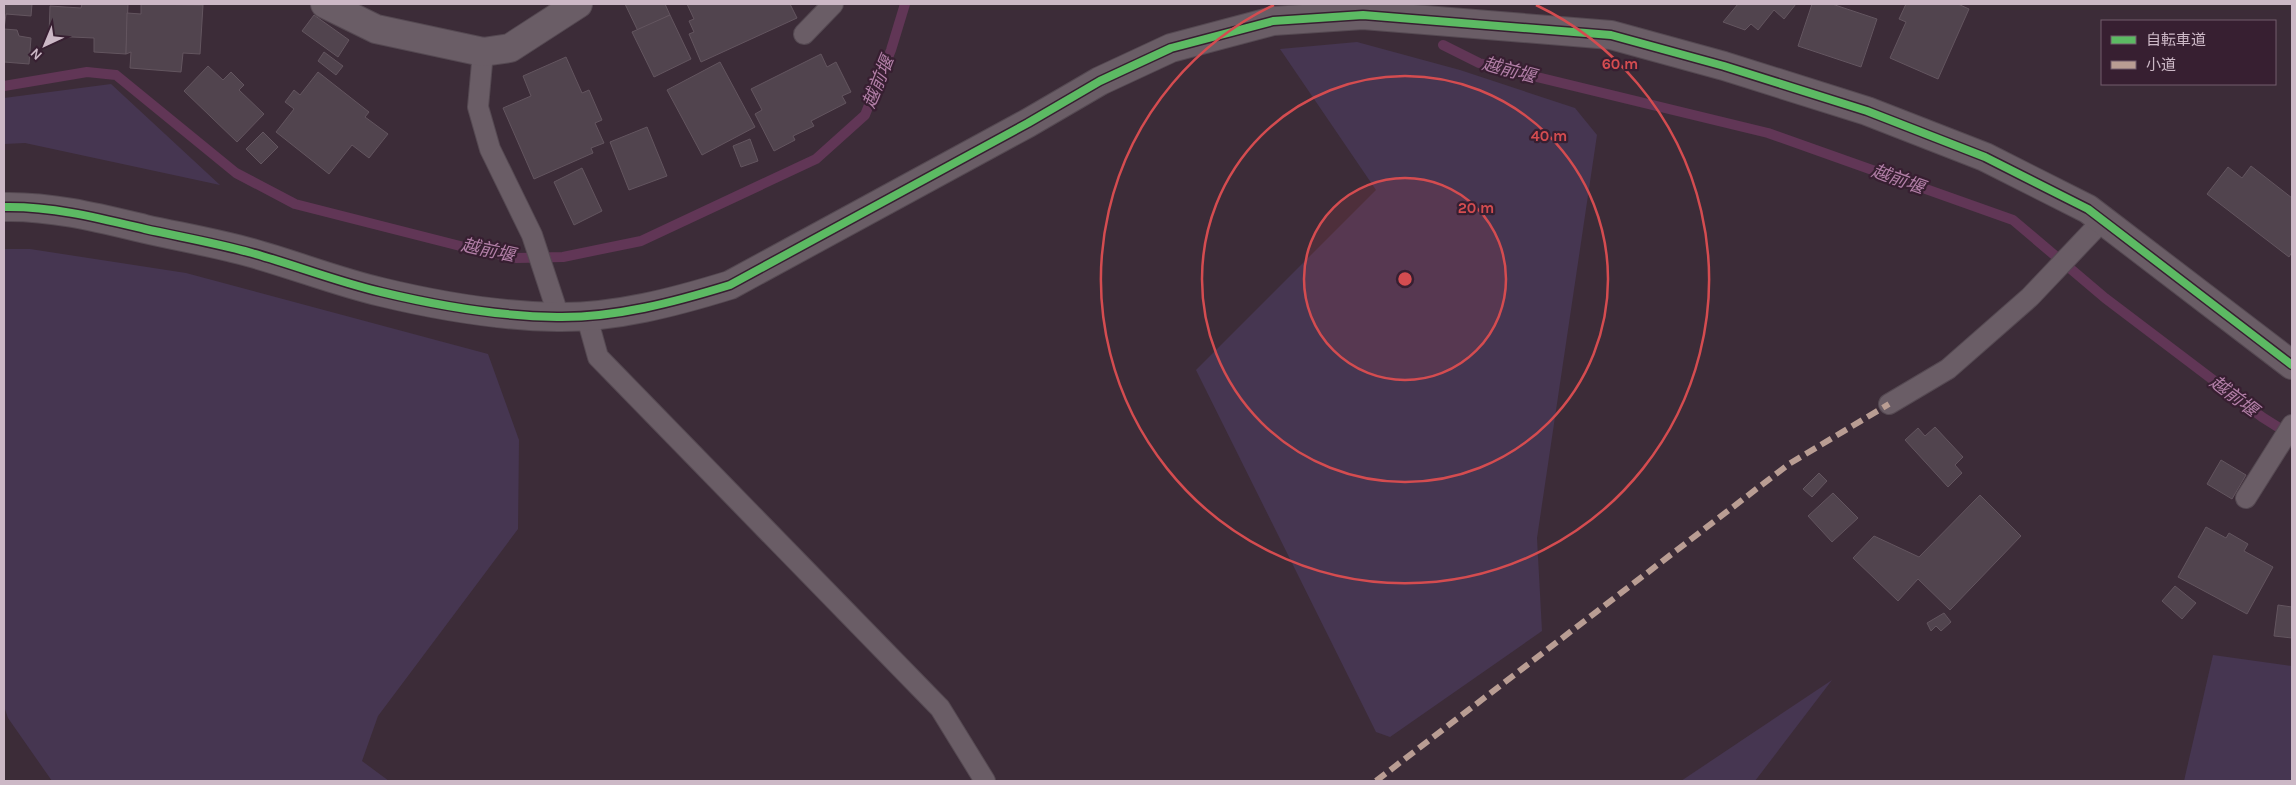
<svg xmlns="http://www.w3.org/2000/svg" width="2296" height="785" font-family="Karla,'Noto Sans JP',sans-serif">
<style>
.green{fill:#463651}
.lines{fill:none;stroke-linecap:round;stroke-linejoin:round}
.stream{stroke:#613656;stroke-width:10}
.building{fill:#51444e;stroke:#63555f}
.service-casing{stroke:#554952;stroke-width:22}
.minor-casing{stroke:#554952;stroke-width:30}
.tertiary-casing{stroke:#554952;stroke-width:30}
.service{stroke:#6a5d66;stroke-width:20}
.minor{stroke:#6a5d66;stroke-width:28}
.tertiary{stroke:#6a5d66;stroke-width:28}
.quiet{stroke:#b99d93;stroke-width:6;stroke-dasharray:12 6;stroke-linecap:butt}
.cycleway-casing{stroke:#371f31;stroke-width:11}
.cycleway{stroke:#5cba63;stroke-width:8}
.ring{fill:none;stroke:#d44c50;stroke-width:2.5}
.labels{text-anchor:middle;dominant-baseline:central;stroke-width:4.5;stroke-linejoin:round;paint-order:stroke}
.water-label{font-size:18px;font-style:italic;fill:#b27fa7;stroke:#371f31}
.centre{fill:#d44c50;stroke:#371f31;stroke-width:2.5}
.ring-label{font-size:15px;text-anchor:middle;font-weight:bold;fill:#d44c50;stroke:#371f31;stroke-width:4.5;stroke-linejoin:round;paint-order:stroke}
</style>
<rect width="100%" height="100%" fill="#3c2c38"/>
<!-- green -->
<g class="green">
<path d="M1357 42 1460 70 1575 108 1597 135 1537 538 1542 631 1390 737 1376 732 1196 370 1376 190 1280 49Z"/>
<path d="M111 84 220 185 25 143 4 144V98Z"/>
<path d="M4 249H30L186 273 488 354 519 440 518 529 378 716 362 761 389 781H52L8 718 4 706Z"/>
<path d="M2213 655 2292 666V781H2184Z"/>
<path d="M1832 680 1755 781H1681Z"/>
</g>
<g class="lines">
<!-- stream -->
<g class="stream">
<path d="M1443 45 1479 63 1768 133 2013 220 2105 298 2262 417 2289 434"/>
<path d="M4 86 87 72 116 75 236 173 295 204 472 249 517 258 563 257 641 241 816 159 865 115 891 50 905 4"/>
</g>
</g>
<!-- building -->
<g class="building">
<path d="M4 4H32L31 16 6 14 4 29 17 30 19 36 31 38 29 64 4 62Z"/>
<path d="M82 4H128L126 54 94 52V38L49 36 50 6 81 8Z"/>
<path d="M141 4 203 5 200 54 183 53 181 72 130 68 131 52 126 54 127 13 141 14Z"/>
<path d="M625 4H665L670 15 638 31Z"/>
<path d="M687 4H790L797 18 701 62 689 34 694 32 689 21 694 19Z"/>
<path d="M1738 4H1796L1784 19 1774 10 1758 30 1751 24 1745 30 1723 22Z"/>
<path d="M1812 4H1832L1877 19 1861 67 1798 46Z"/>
<path d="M1906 4H1958L1969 9 1938 79 1890 58 1906 22 1899 19Z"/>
<path d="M314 15 349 40 338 57 302 31Z"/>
<path d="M670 15 691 59 654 77 632 32Z"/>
<path d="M324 52 343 66 336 75 318 61Z"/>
<path d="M821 54 827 67 836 62 851 92 842 96 846 103 811 121 814 126 793 136 795 140 774 151 755 114 762 110 751 89Z"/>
<path d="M566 57 582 93 589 90 602 120 595 123 604 143 591 148 593 153 534 179 503 108 531 96 523 76Z"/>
<path d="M720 62 755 127 702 155 667 90Z"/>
<path d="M208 66 223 80 231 72 244 85 239 90 264 114 237 142 184 91Z"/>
<path d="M318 72 369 112 365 117 388 134 369 158 352 145 329 174 276 132 294 109 285 102 294 90 300 95Z"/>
<path d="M647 127 667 176 629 190 610 142Z"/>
<path d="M263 132 278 147 261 164 246 149Z"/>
<path d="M750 139 758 161 741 167 733 146Z"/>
<path d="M2251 166 2292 198V252L2289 257 2207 194 2228 167 2242 178Z"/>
<path d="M582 168 602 211 574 225 554 182Z"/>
<path d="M1935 427 1963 457 1955 465 1962 473 1948 487 1905 440 1918 428 1925 436Z"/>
<path d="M2221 460 2246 475 2232 499 2207 484Z"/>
<path d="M1819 473 1827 481 1812 497 1803 489Z"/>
<path d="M1833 493 1858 518 1832 542 1808 516Z"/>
<path d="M1980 495 2021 536 1950 610 1918 579 1898 601 1853 558 1874 536 1919 557Z"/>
<path d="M2206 527 2226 538 2229 533 2248 544 2244 551 2273 567 2247 614 2178 577Z"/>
<path d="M2175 586 2196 603 2182 619 2162 601Z"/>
<path d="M2278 605 2292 607V647V638L2274 636Z"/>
<path d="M1944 613 1951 622 1941 631 1936 626 1931 631 1927 623Z"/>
</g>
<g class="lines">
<defs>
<g id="service">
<path d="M804 34 833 4"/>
<path d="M483 52 478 107 490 149 532 235 559 317"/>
<path d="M586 314 598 357 940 708 985 781"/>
<path d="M1889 404 1948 369 2030 297 2103 220"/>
<path d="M2246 498 2292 425"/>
</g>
<path id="minor" d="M325 4 376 29 483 52 510 48 578 4"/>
<path id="tertiary" d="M4 207C52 206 99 218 145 229 181 237 216 243 252 253 295 265 338 282 381 292 439 306 498 316 557 317 615 318 675 302 730 285L1028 123 1100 81 1171 48 1273 21 1363 15 1611 35 1724 66 1867 111 1985 157 2088 209 2292 365"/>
</defs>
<!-- service casing -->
<use href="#service" class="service-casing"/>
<!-- minor casing -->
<use href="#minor" class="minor-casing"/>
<!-- tertiary casing -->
<use href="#tertiary" class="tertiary-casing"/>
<!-- service -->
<use href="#service" class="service"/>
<!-- minor -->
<use href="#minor" class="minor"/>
<!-- tertiary -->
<use href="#tertiary" class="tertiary"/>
<!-- quiet -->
<path class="quiet" d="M1376 781 1789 464 1889 404"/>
<defs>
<path id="cycleway" d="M4 207C52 206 99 218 145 229 181 237 216 243 252 253 295 265 338 282 381 292 439 306 498 316 557 317 615 318 675 302 730 285L1028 123 1100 81 1171 48 1273 21 1363 15 1611 35 1724 66 1867 111 1985 157 2088 209 2292 365"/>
</defs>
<!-- cycleway casing -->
<use href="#cycleway" class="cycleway-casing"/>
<!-- cycleway -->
<use href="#cycleway" class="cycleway"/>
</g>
<!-- distance rings -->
<circle cx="1405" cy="279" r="101" fill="#d44c50" fill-opacity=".12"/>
<g class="ring">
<circle cx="1405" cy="279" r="101"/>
<circle cx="1405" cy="279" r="203"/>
<path d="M1536 5A304 304 0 1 1 1274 5"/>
</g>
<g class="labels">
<!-- water labels -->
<g class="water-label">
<text transform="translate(1509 70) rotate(15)">越前堰</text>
<text transform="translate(878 82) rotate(-68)">越前堰</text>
<text transform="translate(1898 179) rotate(20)">越前堰</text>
<text transform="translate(488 250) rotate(12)">越前堰</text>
<text transform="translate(2234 396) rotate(37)">越前堰</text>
</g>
</g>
<circle cx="1405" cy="279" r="8" class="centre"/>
<g class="ring-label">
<text x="1620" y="69">60 m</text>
<text x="1549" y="141">40 m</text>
<text x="1476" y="213">20 m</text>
</g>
<!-- border -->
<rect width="2296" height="785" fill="none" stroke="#ccb8c6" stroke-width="10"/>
<!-- legend -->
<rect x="2101" y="20" width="175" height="65" fill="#371f31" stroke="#735c6d"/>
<rect x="2111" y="36" width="25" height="8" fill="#5cba63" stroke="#735c6d"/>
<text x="2146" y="45" font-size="15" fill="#ccb8c6">自転車道</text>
<rect x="2111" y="61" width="25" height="8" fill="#b99d93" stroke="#735c6d"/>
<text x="2146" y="70" font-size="15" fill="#ccb8c6">小道</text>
<!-- north arrow -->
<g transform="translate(45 45) rotate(224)" stroke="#371f31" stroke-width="4" paint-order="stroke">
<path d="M0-4L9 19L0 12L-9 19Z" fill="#ccb8c6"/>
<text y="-8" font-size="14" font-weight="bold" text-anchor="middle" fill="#ccb8c6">N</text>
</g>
</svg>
